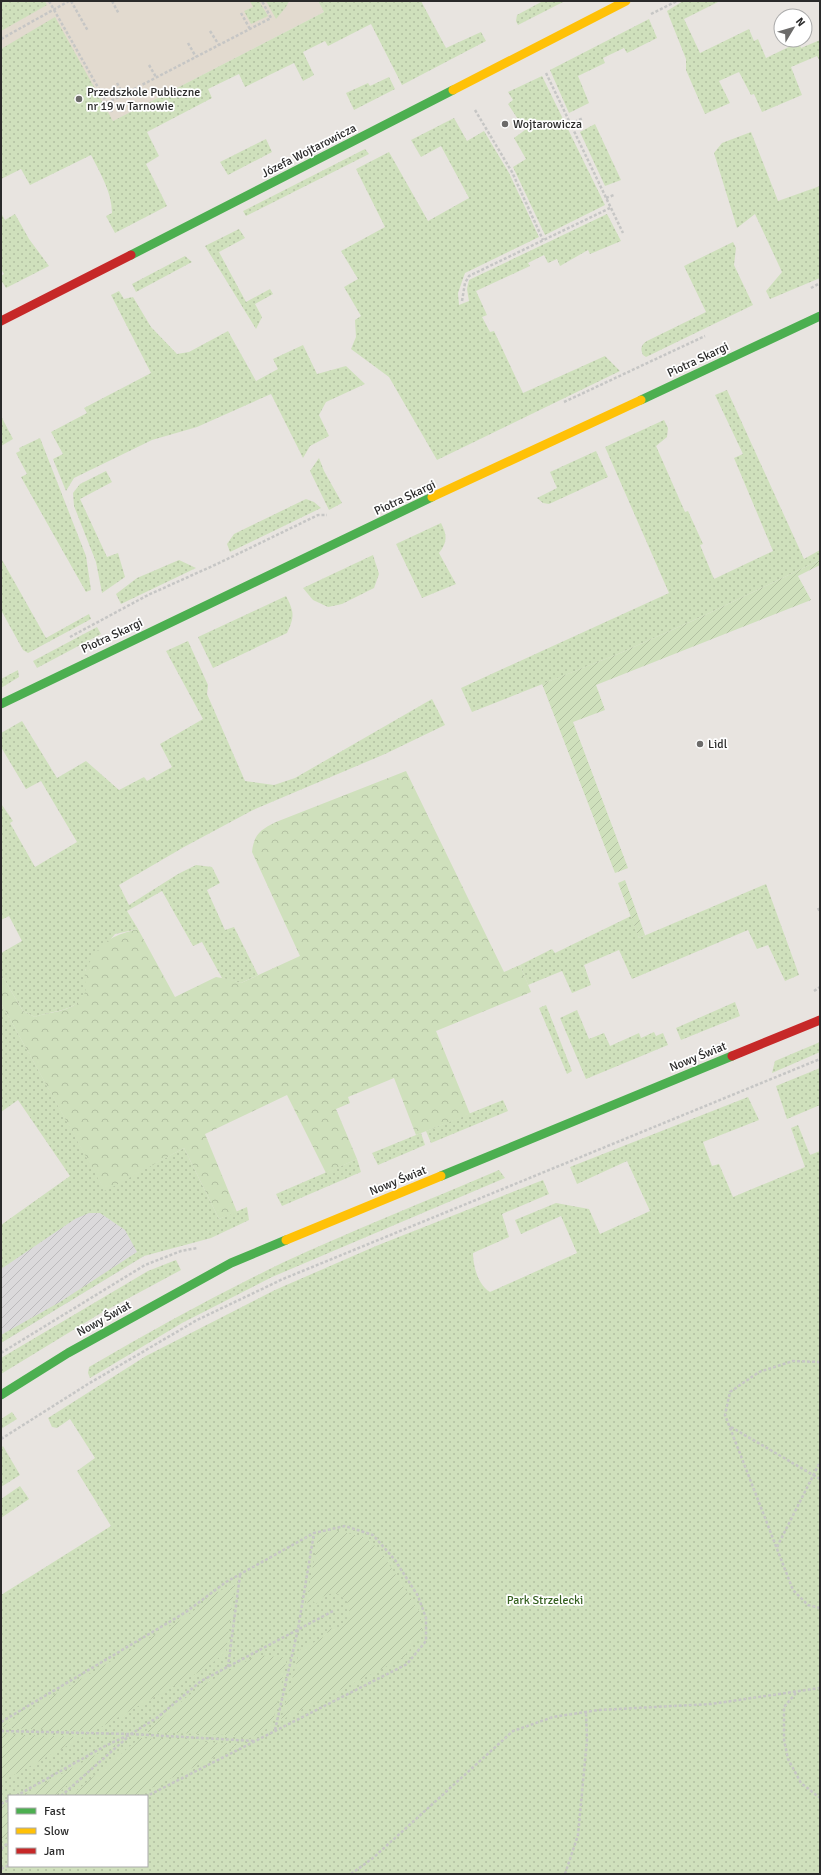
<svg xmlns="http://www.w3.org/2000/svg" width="821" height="1875" font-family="Signika,sans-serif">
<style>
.industrial{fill:url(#industrial-furrows)}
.education{fill:#e2dacf}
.grass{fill:url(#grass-dots);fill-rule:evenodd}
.forest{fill:url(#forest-crowns)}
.garden{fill:url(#garden-furrows)}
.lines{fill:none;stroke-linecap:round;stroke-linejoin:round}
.path{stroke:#c6c6c5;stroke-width:2.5;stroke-dasharray:3 2;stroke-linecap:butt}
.fast{stroke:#4caf50;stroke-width:9}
.slow{stroke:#ffc107;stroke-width:9}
.jam{stroke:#c62828;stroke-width:9}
.poi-dot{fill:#6c6b6a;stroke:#fff;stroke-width:1.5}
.labels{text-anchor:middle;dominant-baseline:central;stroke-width:3.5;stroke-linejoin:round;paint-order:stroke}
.poi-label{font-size:12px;fill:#2a2a2a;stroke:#fff;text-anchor:start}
.street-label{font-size:12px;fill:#2a2a2a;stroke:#fff}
.park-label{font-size:12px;fill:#356120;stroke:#fff}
</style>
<defs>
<pattern id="industrial-furrows" width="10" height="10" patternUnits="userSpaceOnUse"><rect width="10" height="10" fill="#dbd9db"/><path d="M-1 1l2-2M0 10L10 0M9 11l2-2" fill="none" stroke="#bcbabc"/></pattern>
<pattern id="grass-dots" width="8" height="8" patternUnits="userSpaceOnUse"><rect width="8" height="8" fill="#cfe0bc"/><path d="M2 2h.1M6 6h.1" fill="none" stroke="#b2c0a2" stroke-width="1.8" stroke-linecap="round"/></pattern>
<pattern id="forest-crowns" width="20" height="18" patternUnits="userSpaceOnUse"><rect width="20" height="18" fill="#cfe0bc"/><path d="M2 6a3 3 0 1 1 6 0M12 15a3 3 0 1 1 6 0" fill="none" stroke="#b2c0a2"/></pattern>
<pattern id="garden-furrows" width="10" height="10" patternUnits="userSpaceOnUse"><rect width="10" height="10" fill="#cfe0bc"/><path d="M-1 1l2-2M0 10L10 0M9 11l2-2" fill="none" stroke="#b2c0a2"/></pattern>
</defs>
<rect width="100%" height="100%" fill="#e8e4e0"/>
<!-- industrial -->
<path class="industrial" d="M105 1191 144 1256 1 1343V1259Z"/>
<!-- education -->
<path class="education" d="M1 1H318L324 12 1 179Z"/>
<!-- grass -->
<g class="grass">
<path d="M1 1H45L47 5 1 31Z"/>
<path d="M250 1H259L268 16 251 24 244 11 253 7Z"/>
<path d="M266 1H289L286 7 276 19Z"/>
<path d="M318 1H421L446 48 481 32 486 41 402 85 371 24 328 46 325 41 303 52 314 75 303 81 294 63 245 87 239 74 208 89 212 98 147 132 159 156 146 164 167 206 115 233 106 216 112 213C112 192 100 173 91 155L30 185 21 169 1 179V49L55 17 113 121 324 12Z"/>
<path d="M543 1H565L518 25 516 21 517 15Z"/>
<path d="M683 1H720L684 19 700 53 749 29 754 41 758 39 766 58 799 42 801 48 820 40V62L817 56 791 67 802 95 762 112 754 94 751 95 739 72 719 81 730 103 705 114 686 70V59L667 11Z"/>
<path d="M649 19 657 38 627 53 624 48 603 58 605 63 578 76 589 103 569 113 550 70Z"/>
<path d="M542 76 605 205 545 235 513 167 526 159 514 138 525 130 508 104 513 100 508 92Z"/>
<path d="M389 77 395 89 354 110 346 93 368 83 370 86Z"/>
<path d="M454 118 467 141 484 131 509 173 539 237 465 273 458 293 459 305 469 301 467 289 469 280 607 214 621 241 590 254 588 250 560 266 557 259 548 263 544 255 528 263 530 266 476 291 487 315 482 317 490 332 494 331 523 393 605 356 620 371 437 460 389 377 351 349 356 337 355 320 361 316 344 287 358 279 341 251 385 227 356 169 389 152 428 221 469 198 441 146 421 157 411 140Z"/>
<path d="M595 124 621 180 605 186 580 132Z"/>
<path d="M751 132 778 201 820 186V278L770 299 766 291 782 272 755 214 737 228 714 153 722 143Z"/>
<path d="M266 139 272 152 228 175 220 162Z"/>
<path d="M365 149 369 154 246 216 243 211Z"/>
<path d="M1 213 5 220 15 214 29 239 49 266 6 288 1 280V276L4 274 1 269Z"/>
<path d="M239 229 245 238 219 252 246 302 270 289 273 294 255 304 262 317 256 329 205 246Z"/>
<path d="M733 242 736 248 734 265 753 305 646 357 643 355C640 348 641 345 647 341L706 312 684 266Z"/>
<path d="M185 256 192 262 136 292 132 284Z"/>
<path d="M119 291 124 299 133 297 151 327 177 354 189 352 228 331 256 381 278 369 273 359 303 345 317 374 346 366 365 384 326 402 319 415 329 436 310 446 303 458 271 394 197 427 152 440 74 478 66 491 53 459 63 454 51 432 87 413 84 408 151 373 111 295Z"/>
<path d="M727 390 804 559 820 550V560L701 617 618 654 472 712 461 688 669 593 605 447 664 420 668 428 667 437 656 446 685 512 688 511 703 544 700 545 714 579 773 551 734 458 743 454 715 395Z"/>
<path d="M1 416 13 439 1 446Z"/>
<path d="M40 438 86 556 91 590 86 592 21 477 27 474 16 453 20 451 19 448Z"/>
<path d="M596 451 608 477 549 504 543 503 537 498 557 488 550 472Z"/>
<path d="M319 458 324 471 342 503 329 510 310 471Z"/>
<path d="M106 471 112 482 80 499 107 557 118 553 125 577 102 593 96 562 74 506 73 493 80 484Z"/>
<path d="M306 499 314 502 321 508 230 552 227 544 234 534Z"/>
<path d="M441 523C447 535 448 542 439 553L456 584 422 598 396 544Z"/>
<path d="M373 555 379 574 374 588 342 604 328 607 313 600 303 588Z"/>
<path d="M1 558 46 638 89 614 91 619 28 653 23 650 1 610Z"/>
<path d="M179 560 196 568 121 604 116 594 137 578Z"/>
<path d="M286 596C294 612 295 616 287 633L213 668 198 637Z"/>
<path d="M97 627 101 634 37 668 33 661Z"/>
<path d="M188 641 208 685 207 694 245 781 274 785 295 778 432 699 445 725 385 754 253 810 184 847 119 885 129 905 178 874 196 865 212 867 220 883 207 890 225 930 234 927 258 975 241 983 222 978 202 942 193 946 162 891 127 911 138 929 115 934 85 970C86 975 88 984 87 989 81 1012 52 1010 35 1017L23 1011 1 974V953L22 941 9 916 1 920V805H2L13 821 10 823 35 867 77 842 41 781 26 789 1 747V733L22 721 57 778 86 761 119 790 144 777 147 781 172 767 160 744 203 719 166 651Z"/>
<path d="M18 670 19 677 1 688V679Z"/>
<path d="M766 884 799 975 785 981 768 945 757 949 748 930 632 979 619 950 584 965 591 985 572 993 562 971 528 985 520 965 552 949 555 953 631 916 639 938Z"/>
<path d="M735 1002 740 1016 681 1040 676 1028Z"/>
<path d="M1 1003 105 1190 184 1148 219 1219 247 1207 249 1220 211 1238 144 1256 1 1343V1335L60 1302 137 1252 125 1230 100 1213H89L75 1219 1 1269V1225L70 1176 18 1100 1 1112Z"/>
<path d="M546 1005 572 1071 567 1074 539 1008Z"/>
<path d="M577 1010 589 1039 604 1033 610 1046 639 1033 641 1038 654 1032 656 1036 663 1033 668 1045 586 1079 560 1018Z"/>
<path d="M820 1042V1052L772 1073 775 1061Z"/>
<path d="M820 1068V1105L787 1119 776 1086Z"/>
<path d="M748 1097 759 1120 703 1142 712 1166 719 1164 733 1197 805 1167 791 1128 798 1125 810 1155 820 1151V1874H1V1595L111 1526 77 1471 95 1458 70 1419 57 1428 52 1427 48 1418 146 1356 275 1290 376 1246 543 1180 549 1194 502 1214 509 1237 473 1253C473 1266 478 1285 490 1292L577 1253 561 1216 521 1234 515 1220 556 1203 589 1209 600 1234 650 1211 627 1161 577 1184 570 1167ZM9 1796H147V1866H9Z"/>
<path d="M503 1100 508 1111 431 1143 426 1131Z"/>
<path d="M421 1133 425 1145 378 1165 372 1153Z"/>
<path d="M357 1159 361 1172 282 1206 276 1194Z"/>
<path d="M499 1170 505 1178 272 1277 182 1323 90 1378 88 1373 89 1367C152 1330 216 1295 282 1263 353 1230 427 1201 499 1170Z"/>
<path d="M176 1260 181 1270 101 1313 1 1374V1358L148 1271Z"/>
<path d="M12 1412 17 1419 1 1429V1419Z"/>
<path d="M3 1446 20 1475 1 1487V1448Z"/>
<path d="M20 1486 29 1499 1 1518V1499Z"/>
</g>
<!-- forest -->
<path class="forest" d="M406 771 504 972 520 965 531 992 436 1031 470 1114 416 1135 394 1078 348 1097 350 1103 336 1109 357 1159 326 1173 287 1095 205 1134 237 1212 219 1219 184 1148 105 1191 1 1003V974L23 1011 35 1017C48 1012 68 1012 78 1002 91 990 83 984 85 971 86 967 89 963 91 960 104 939 115 935 138 929L175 997 216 977 228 979 241 983 300 956 252 852C254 834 260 830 276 822Z"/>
<!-- garden -->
<g class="garden">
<path d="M820 560V565L798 576 811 600 596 685 605 710 573 722 628 868 615 873 542 684 618 654 701 617Z"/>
<path d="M625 880 645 935 639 938 618 883Z"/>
<path d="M338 1531 364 1537 379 1549 420 1612 422 1629 417 1640 403 1658 281 1720 300 1650 327 1635 328 1628C337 1631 344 1624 349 1617 353 1593 328 1585 316 1604L313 1601 306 1603 319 1534Z"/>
<path d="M235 1583 226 1652 206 1668 94 1731 4 1728 2 1726 187 1616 216 1593Z"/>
<path d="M258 1655 287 1658 272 1726 250 1738 229 1735 145 1732 199 1687Z"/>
<path d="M1 1734 83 1737 1 1782Z"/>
<path d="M140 1738 241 1744 135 1796H70Z"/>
<path d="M117 1743 55 1796H22Z"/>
<path d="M9 1803V1835L1 1842V1807Z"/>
</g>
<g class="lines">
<!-- path -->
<g class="path">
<path d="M49 1 112 112"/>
<path d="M71 1 88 31"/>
<path d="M112 1 119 14"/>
<path d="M241 13 250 29"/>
<path d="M651 14 677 1"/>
<path d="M210 31 219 45"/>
<path d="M1 39 69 1"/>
<path d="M188 43 196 57"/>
<path d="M149 65 156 77"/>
<path d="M546 73 623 233"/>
<path d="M117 83 123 94"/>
<path d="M107 103 271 18 262 1"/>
<path d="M475 110 512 172 543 240"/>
<path d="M570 124 583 118"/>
<path d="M606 198 614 195"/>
<path d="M811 288 820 283"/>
<path d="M462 301 465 283 469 276 610 208"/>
<path d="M564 402 705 336"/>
<path d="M70 637 148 595 217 564 318 515H327"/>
<path d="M818 908 820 912"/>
<path d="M814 991 820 987"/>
<path d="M1 1353 145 1265 181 1251 197 1248"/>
<path d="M820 1362 793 1361 759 1372 730 1392 725 1415 793 1590 808 1605 820 1608"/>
<path d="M731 1427 820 1479"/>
<path d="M1 1439 88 1384 197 1320 283 1279 820 1059"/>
<path d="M777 1547 820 1462"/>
<path d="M228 1667 240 1575"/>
<path d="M796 1693 784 1707V1740L788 1759 801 1783 820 1798"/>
<path d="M1 1722 186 1612 226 1582 314 1533 345 1526 373 1535 395 1560 418 1596 426 1618V1641L407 1664 147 1796"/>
<path d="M275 1730 298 1629 314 1533"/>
<path d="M1 1731 131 1734 254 1741"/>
<path d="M16 1796 105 1746 131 1734 158 1717 201 1681 333 1611"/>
<path d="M61 1796 129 1736"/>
<path d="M1 1804 9 1800"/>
<path d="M1 1849 9 1842"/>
<path d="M1 1869 9 1865"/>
<path d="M351 1874 373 1858 513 1731 553 1717 598 1710 711 1704 820 1688"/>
<path d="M565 1874 578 1835 587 1740 586 1712"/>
</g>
<!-- fast -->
<g class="fast">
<path d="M131 255 453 90"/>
<path d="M641 400 820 316"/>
<path d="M1 704 432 497"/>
<path d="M441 1176 732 1056"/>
<path d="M1 1395 68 1353 231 1263 286 1240"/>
</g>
<!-- slow -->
<g class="slow">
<path d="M453 90 626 1"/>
<path d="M432 497 641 400"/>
<path d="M286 1240 441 1176"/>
</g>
<!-- jam -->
<g class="jam">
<path d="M1 321 131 255"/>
<path d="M732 1056 820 1020"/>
</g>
</g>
<!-- markers -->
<g class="poi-dot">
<circle cx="79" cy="99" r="4"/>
<circle cx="505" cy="124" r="4"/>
<circle cx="700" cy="744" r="4"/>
</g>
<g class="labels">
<!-- poi labels -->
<g class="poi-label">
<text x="87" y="92">Przedszkole Publiczne<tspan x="87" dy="14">nr 19 w Tarnowie</tspan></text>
<text x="513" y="124">Wojtarowicza</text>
<text x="708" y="744">Lidl</text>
</g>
<!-- street labels -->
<g class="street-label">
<text transform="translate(309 151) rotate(-27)">Józefa Wojtarowicza</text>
<text transform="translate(698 360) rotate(-25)">Piotra Skargi</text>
<text transform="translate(405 498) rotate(-25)">Piotra Skargi</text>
<text transform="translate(112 636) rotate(-25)">Piotra Skargi</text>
<text transform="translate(698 1057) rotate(-22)">Nowy Świat</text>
<text transform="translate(398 1181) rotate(-22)">Nowy Świat</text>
<text transform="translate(104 1319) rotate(-29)">Nowy Świat</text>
</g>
<!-- park labels -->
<g class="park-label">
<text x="545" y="1600">Park Strzelecki</text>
</g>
</g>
<!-- border -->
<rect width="821" height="1875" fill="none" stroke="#2a2a2a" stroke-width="4"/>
<!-- legend -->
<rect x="8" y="1795" width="140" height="72" fill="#ffffff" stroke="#aaaaaa"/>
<rect x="16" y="1808" width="20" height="6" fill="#4caf50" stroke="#aaaaaa"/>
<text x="44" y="1815" font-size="12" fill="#2a2a2a">Fast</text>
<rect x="16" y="1828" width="20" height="6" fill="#ffc107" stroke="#aaaaaa"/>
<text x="44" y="1835" font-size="12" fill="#2a2a2a">Slow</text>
<rect x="16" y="1848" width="20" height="6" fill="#c62828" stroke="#aaaaaa"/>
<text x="44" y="1855" font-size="12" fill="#2a2a2a">Jam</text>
<!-- north arrow -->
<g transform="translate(793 28) rotate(52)"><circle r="19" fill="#ffffff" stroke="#aaaaaa"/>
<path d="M0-3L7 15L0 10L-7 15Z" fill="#6c6b6a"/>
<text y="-6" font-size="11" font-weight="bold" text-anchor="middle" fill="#2a2a2a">N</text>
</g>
</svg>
